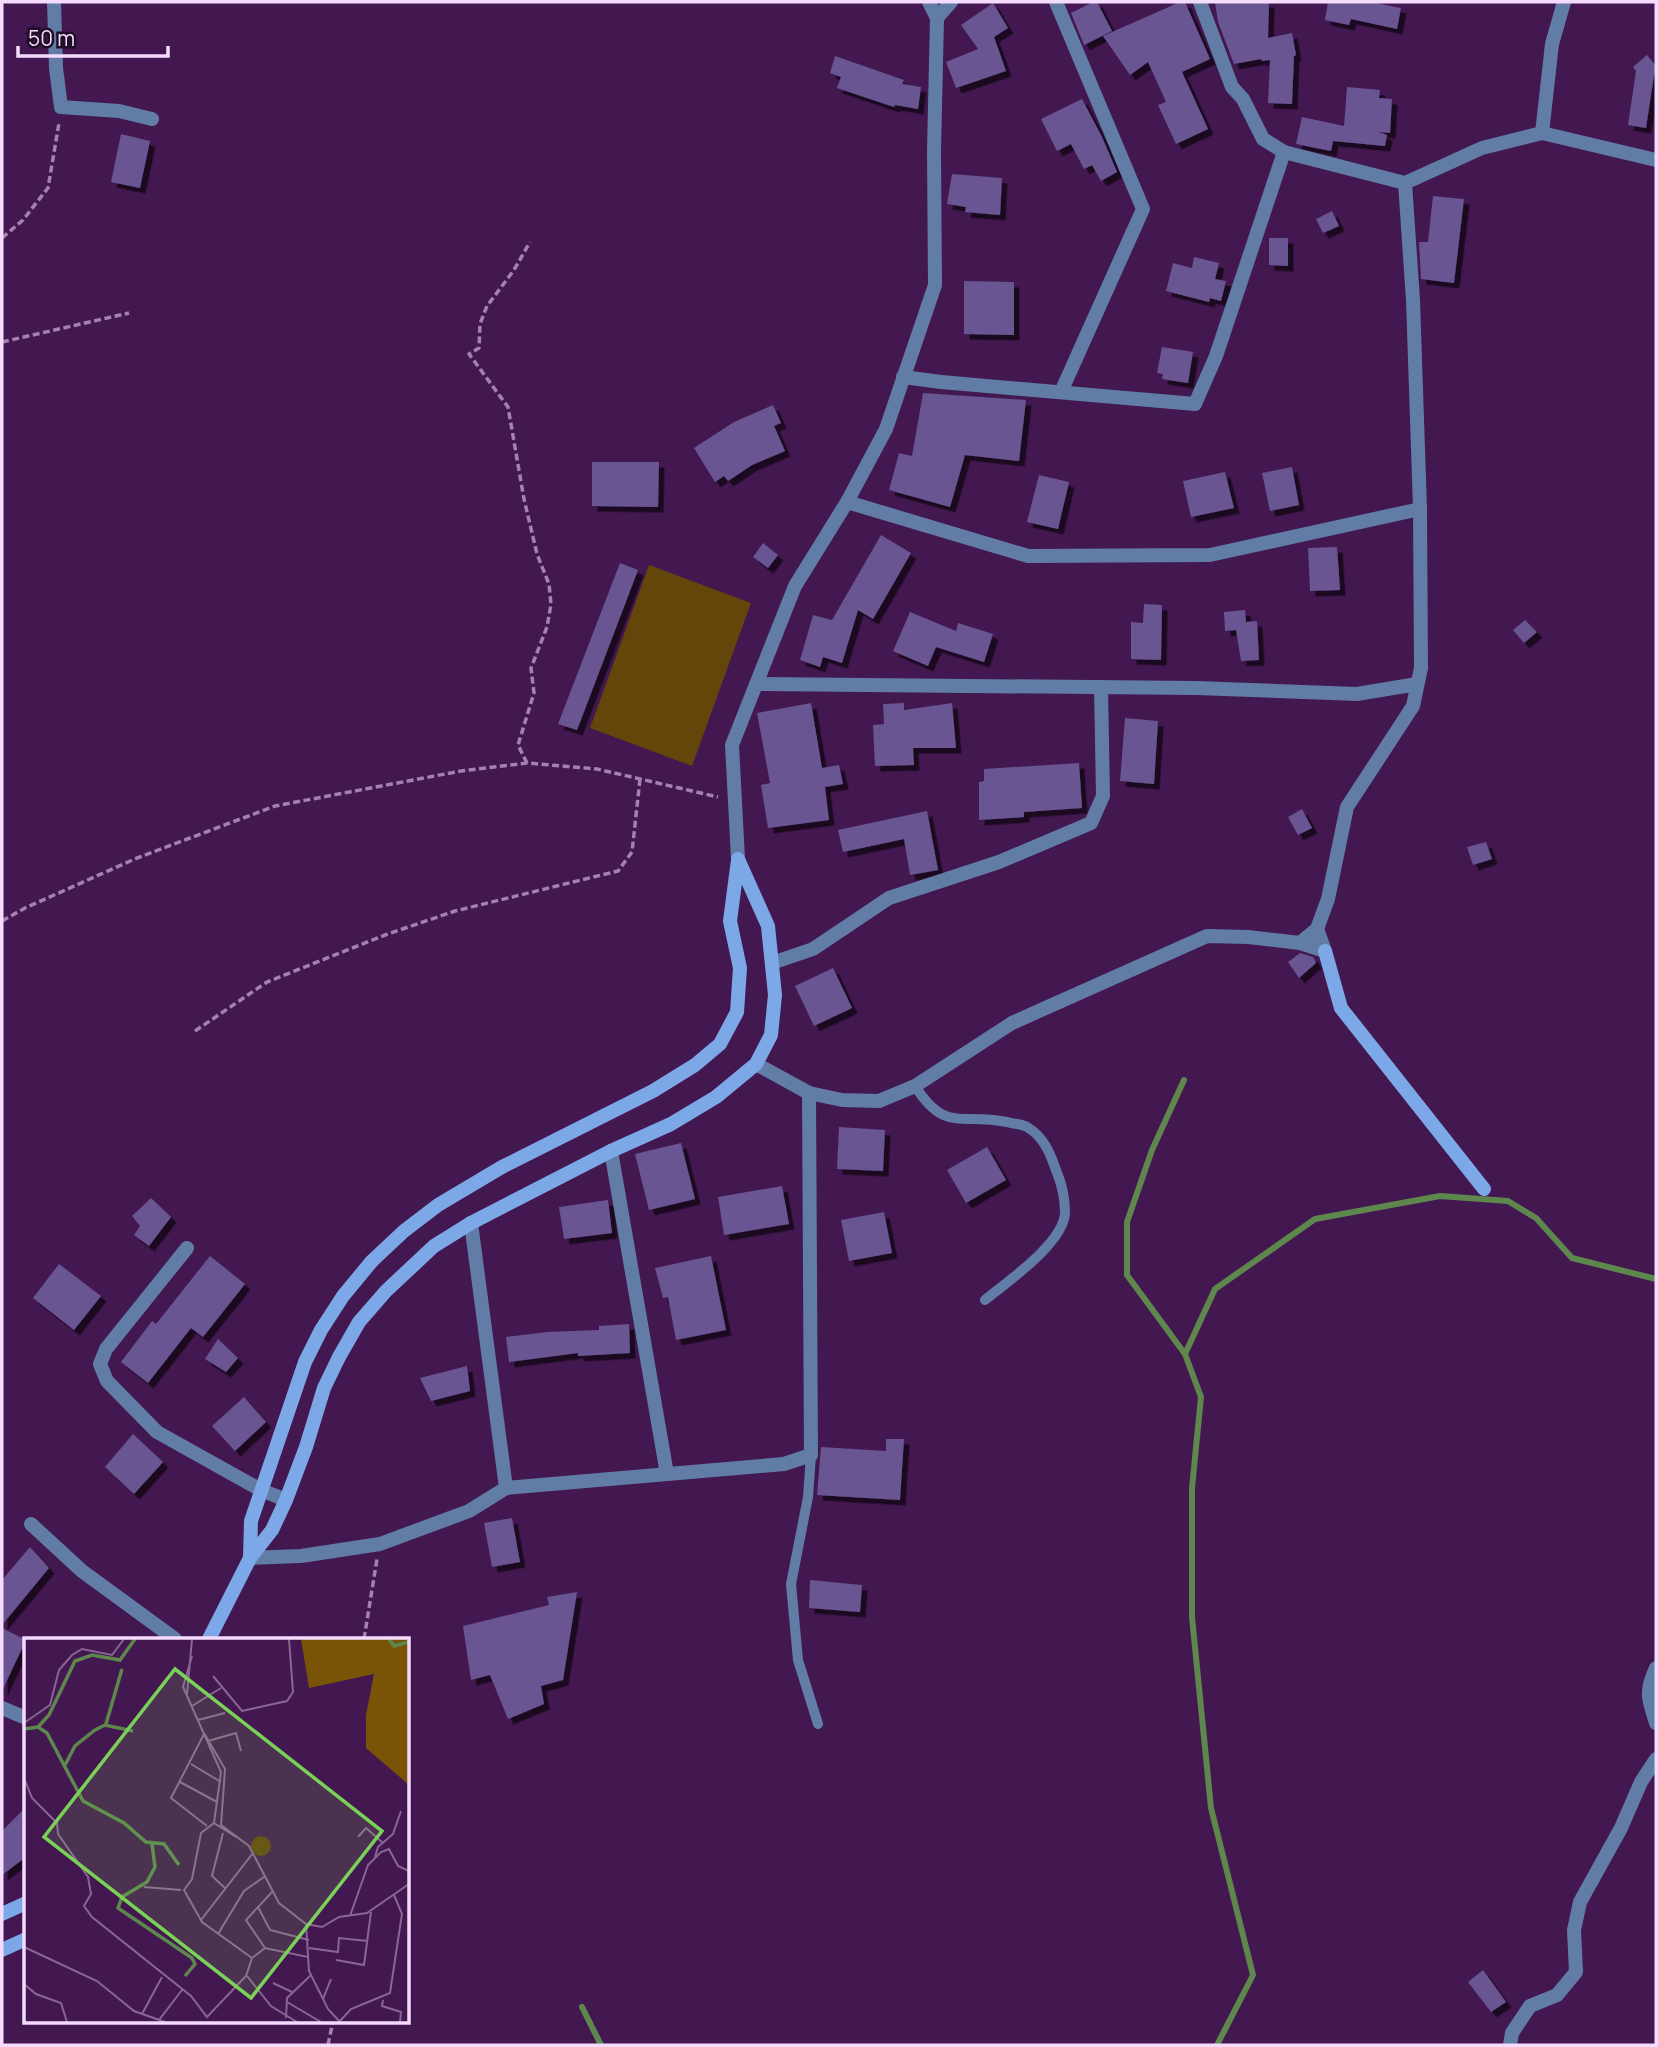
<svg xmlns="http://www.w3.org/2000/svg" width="1658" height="2047" font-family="Manrope,sans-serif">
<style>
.green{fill:#64450a}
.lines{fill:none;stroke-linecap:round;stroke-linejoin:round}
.stream{stroke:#5d874d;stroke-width:6}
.building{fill:#685491;filter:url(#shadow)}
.path{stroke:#a481ae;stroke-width:3.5;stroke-dasharray:7 3.5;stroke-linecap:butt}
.lane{stroke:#617ca5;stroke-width:10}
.street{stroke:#617ca5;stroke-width:14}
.secondary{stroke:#7ca8e8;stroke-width:14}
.inset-river{fill:none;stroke:#5d874d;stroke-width:3.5}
.inset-road{fill:none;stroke:#8a6595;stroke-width:2}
.view{fill:#7ad157;fill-opacity:0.15;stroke:#7ad157;stroke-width:3.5}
.inset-edge{fill:none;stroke:#f5dbfd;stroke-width:3.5}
</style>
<defs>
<filter id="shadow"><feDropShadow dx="5.5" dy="5.5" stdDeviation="0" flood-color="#0009"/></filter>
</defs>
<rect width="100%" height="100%" fill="#431750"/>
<!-- green -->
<path class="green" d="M649 565 751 603 692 766 590 728Z"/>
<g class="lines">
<!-- stream -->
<g class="stream">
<path d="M1184 1080 1152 1150 1127 1222V1275L1185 1354 1201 1397 1192 1488V1617L1211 1808 1253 1975 1217 2045"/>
<path d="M1185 1354 1215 1289 1315 1219 1440 1196 1508 1201 1536 1218 1572 1258 1656 1279"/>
<path d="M582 2007 601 2045"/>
</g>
</g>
<!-- building -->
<g class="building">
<path d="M1093 2H1097L1112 31 1084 45 1071 13Z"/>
<path d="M1180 2H1185L1210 59 1182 72 1208 129 1176 144 1158 105 1166 102 1148 62 1130 75 1103 36Z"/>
<path d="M1215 2H1269L1268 38 1292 33 1296 55 1294 56 1292 104 1268 103 1270 60 1262 61 1261 59 1234 64 1218 22Z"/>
<path d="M1328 2H1371L1401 8 1397 29 1351 19 1349 25 1325 20Z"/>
<path d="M993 3 1008 28 994 37 1006 71 956 88 946 62 978 49 961 25Z"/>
<path d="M1647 55 1656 66V73L1654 75 1646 128 1628 125 1636 71 1633 67Z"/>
<path d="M835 56 904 80 902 84 921 87 918 109 895 105 894 107 837 88 841 77 830 73Z"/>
<path d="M1347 87 1380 90 1379 98 1392 99 1390 133 1378 132 1387 135 1385 146 1333 141 1331 151 1296 144 1302 117 1344 126Z"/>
<path d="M1082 99 1102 137 1117 172 1101 181 1092 165 1084 169 1071 144 1057 151 1041 119Z"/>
<path d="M121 134 150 141 140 188 111 182Z"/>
<path d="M952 174 1002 178 1000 215 965 212 966 207 947 204Z"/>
<path d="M1433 196 1464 199 1454 283 1421 279 1419 242H1428Z"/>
<path d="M1332 211 1339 226 1323 233 1316 219Z"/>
<path d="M1269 238H1288V266L1269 265Z"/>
<path d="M1194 257 1219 263 1215 279 1226 281 1221 301 1210 298 1209 302 1166 291 1173 263 1192 268Z"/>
<path d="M964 281 1014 282V335L964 334Z"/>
<path d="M1162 347 1193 352 1188 383 1162 379 1163 374 1157 373Z"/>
<path d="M923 393 1026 400 1019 461 965 455 950 507 889 490 899 453 912 456Z"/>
<path d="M773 405 781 423 774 426 785 451 752 465 728 481 724 476 715 482 694 448 734 422Z"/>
<path d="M592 462H659L658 507 592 506Z"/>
<path d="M1292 467 1299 505 1270 511 1262 473Z"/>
<path d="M1225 472 1234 508 1191 517 1183 481Z"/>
<path d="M1039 475 1069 482 1058 529 1027 522Z"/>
<path d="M881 535 911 553 873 619 858 610 842 663 823 657 820 667 800 660 813 615 832 620Z"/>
<path d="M763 543 778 555 768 568 753 557Z"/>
<path d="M1337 547 1340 590 1310 591 1308 548Z"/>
<path d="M620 563 638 570 577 730 558 724Z"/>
<path d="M1144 604 1162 605 1161 660 1131 659V622L1143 623Z"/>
<path d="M1245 610 1246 622 1257 621 1259 660 1241 661 1236 630 1225 631 1224 612Z"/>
<path d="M910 612 956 631 958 623 993 634 984 662 936 647 928 666 893 651Z"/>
<path d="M1525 620 1537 632 1524 643 1513 630Z"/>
<path d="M811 703 822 768 839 765 843 784 825 787 829 820 768 828 761 785 770 783 757 713Z"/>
<path d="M904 703V710L952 703 956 748H913L914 765 875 766 873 725 884 724 883 704Z"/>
<path d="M1125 718 1158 721 1154 784 1120 781Z"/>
<path d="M1079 763 1082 808 1024 812V817L979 820V782L984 781V769Z"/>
<path d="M1302 809 1312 828 1298 835 1288 817Z"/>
<path d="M927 811 938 870 910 875 904 839 843 852 838 830Z"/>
<path d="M1486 842 1492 859 1473 865 1467 847Z"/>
<path d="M1300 953 1313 957 1316 963 1299 978 1288 962Z"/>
<path d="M833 968 852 1008 814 1026 795 986Z"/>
<path d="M839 1127 885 1130 883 1171 837 1169Z"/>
<path d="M681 1143 695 1199 649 1210 635 1154Z"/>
<path d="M987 1147 1006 1180 966 1203 947 1170Z"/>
<path d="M782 1186 789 1224 724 1235 718 1197Z"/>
<path d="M151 1198 171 1217 149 1246 134 1235 140 1226 132 1216Z"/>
<path d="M608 1200 612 1233 564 1239 559 1207Z"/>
<path d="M884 1212 892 1253 849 1261 841 1220Z"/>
<path d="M210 1256 245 1284 203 1337 191 1328 148 1383 121 1362 152 1321 156 1324Z"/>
<path d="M711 1256 726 1330 676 1340 668 1297 663 1298 655 1268Z"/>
<path d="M59 1264 101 1296 74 1330 33 1298Z"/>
<path d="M629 1324 630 1353 578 1356V1353L509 1362 506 1337 547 1332 599 1330V1326Z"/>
<path d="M218 1339 238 1358 226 1372 205 1359Z"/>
<path d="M467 1366 470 1391 431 1401 420 1378Z"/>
<path d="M244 1397 266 1422 235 1451 212 1426Z"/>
<path d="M133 1434 163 1462 134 1494 105 1467Z"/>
<path d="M886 1439H904L900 1500 817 1495 821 1447 886 1451Z"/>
<path d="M512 1518 520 1562 492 1567 484 1523Z"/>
<path d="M30 1547 49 1568 2 1625V1580Z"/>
<path d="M810 1580 862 1585 860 1612 809 1608Z"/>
<path d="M577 1592 563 1680 541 1686 544 1704 508 1719 490 1675 471 1680 463 1626 549 1605 547 1597Z"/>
<path d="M2 1628 26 1640 2 1691Z"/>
<path d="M26 1807V1857L2 1875V1831Z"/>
<path d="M1483 1970 1506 2002 1491 2012 1468 1982Z"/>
</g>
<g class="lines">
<!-- path -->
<g class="path">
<path d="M2 238 23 220 48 188 59 123"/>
<path d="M2 342 129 313"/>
<path d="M527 763 518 745 534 693 531 668 547 627 551 604 549 584 537 554 524 499 508 407 469 354 479 348 480 324 487 306 514 270 530 242"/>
<path d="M2 921 25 908 137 858 275 806 461 771 527 763 597 769 718 797"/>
<path d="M195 1031 267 982 385 935 455 911 618 871 632 852 640 779"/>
<path d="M364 1639 377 1559"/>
<path d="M328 2045 333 2021"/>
</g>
<!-- lane -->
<g class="lane">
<path d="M915 1086C946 1134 960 1112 1007 1122 1013 1124 1022 1124 1027 1127 1044 1137 1050 1153 1056 1170 1061 1182 1065 1199 1065 1212 1065 1242 1007 1282 985 1300"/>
<path d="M811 1455 808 1497 791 1584 798 1660 818 1724"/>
</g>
<!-- street -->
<g class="street">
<path d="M54 2 56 68 61 107 119 111 152 119"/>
<path d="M1056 2 1143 209 1061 392"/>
<path d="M1200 2 1232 87 1243 99 1263 139 1284 152 1405 183 1482 148 1542 133 1656 160"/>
<path d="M937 18 951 2"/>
<path d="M1542 133 1552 44 1564 2"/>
<path d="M903 377 941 382 1195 404 1216 356 1284 152"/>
<path d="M847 502 1028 556 1210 555 1420 509"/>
<path d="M756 684 1196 688 1357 694 1417 684"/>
<path d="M738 859 732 745 795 586 847 502 886 429 935 285 934 151 937 18 929 2"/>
<path d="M1300 943 1325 951 1317 929"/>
<path d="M772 963 813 949 889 898 999 862 1091 823 1103 796 1101 687"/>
<path d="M756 1064 809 1093 842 1100 879 1101 915 1086 1012 1023 1207 936 1248 937 1300 943 1317 929 1328 899 1347 807 1413 706 1421 668 1420 509 1413 300 1405 183"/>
<path d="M611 1151 667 1474"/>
<path d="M471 1223 506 1488"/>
<path d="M187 1248 106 1349 100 1364 107 1381 157 1432 261 1490 286 1500"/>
<path d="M31 1524 82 1571 175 1639"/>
<path d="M250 1558 301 1556 380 1544 469 1511 506 1488 784 1464 811 1455 809 1093"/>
<path d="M1656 1668C1645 1692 1648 1698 1656 1723"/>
<path d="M2 1708 26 1718"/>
<path d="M1510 2045 1512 2033 1530 2006 1557 1995 1576 1972 1574 1930 1580 1902 1621 1828 1641 1782 1656 1759"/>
</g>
<!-- secondary -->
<g class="secondary">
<path d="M1325 951 1341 1008 1484 1189"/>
<path d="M250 1558 251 1521 305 1362 321 1330 343 1296 372 1261 404 1231 438 1205 502 1167 653 1091 695 1065 720 1044 737 1012 740 968 730 921 738 860"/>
<path d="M209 1639 250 1558 272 1530 286 1500 306 1447 324 1388 339 1357 359 1322 386 1291 434 1246 471 1223 611 1151 671 1124 716 1097 756 1064 771 1035 775 995 768 926 738 859"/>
<path d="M2 1914 26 1903"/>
<path d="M2 1950 26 1939"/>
</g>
</g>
<!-- overview -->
<g transform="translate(24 1638)">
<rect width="385" height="385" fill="#431750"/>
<path d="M227 208a10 10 0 1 1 20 0a10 10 0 1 1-20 0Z" fill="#64450a"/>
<path d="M277 1H385V147L342 110V77L350 36 285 50Z" fill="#795407"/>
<path class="inset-river" d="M365 1 370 8 385 4M82 86 98 31M14 89 23 95 59 163 100 185 122 204 140 206 155 227M0 91 14 89 25 77 51 23 68 17 96 22 111 1M40 129 51 108 71 92 81 87 109 93M128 206 131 229 123 244 98 259 94 270 168 320 171 326 161 338"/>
<path class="inset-road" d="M168 18 159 49 197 134 190 185 212 199M189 38 218 73 263 63 269 54 265 1M163 56 168 1M168 68 197 50M174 82 201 75M0 85 26 67 35 32 48 17 58 11 88 17 100 1M180 95 201 131 197 187 225 208 255 265 282 286 298 289 315 279 343 275 385 246M180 96 147 160 183 188M184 103 212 95 217 113M167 126 197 144M0 140 8 160 33 185 34 196 64 239 67 256 60 268 68 279 167 358 183 379 222 338 228 320 241 310 284 319M156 144 193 164M190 185 177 195 168 241 160 252 178 284 228 320M199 195 188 238 201 250M334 199 342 190 359 205M351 219 354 209 369 196 377 173M120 249 157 252M234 269 246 292 285 302M326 278 344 227 357 214 365 211 374 228 385 233M177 282 229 215M282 286 285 333 304 371 316 384M194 296 220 253 240 239M0 309 73 343 110 373 141 384M241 310 222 282 248 254M285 310 314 314 315 300 344 303M312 322 340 327 347 274M223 338 247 368 273 384M249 345 268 354M0 346 12 356 37 365 43 384M299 361 307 341M359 362 358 368 377 374 376 384M263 364 297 384M118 376 138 339M262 380 263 360 287 337M135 382 158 352M315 384 327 371 366 355 378 276 370 257"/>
<path class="view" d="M151 31 358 193 227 360 20 199Z"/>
<rect width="385" height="385" class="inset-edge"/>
</g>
<!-- border -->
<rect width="1658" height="2047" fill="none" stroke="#f5dbfd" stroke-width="7"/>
<!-- scale -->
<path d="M18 46v10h150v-10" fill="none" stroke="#f5dbfd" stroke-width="3.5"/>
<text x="28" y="46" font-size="21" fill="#f5dbfd" stroke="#200e26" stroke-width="5" paint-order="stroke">50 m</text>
</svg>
